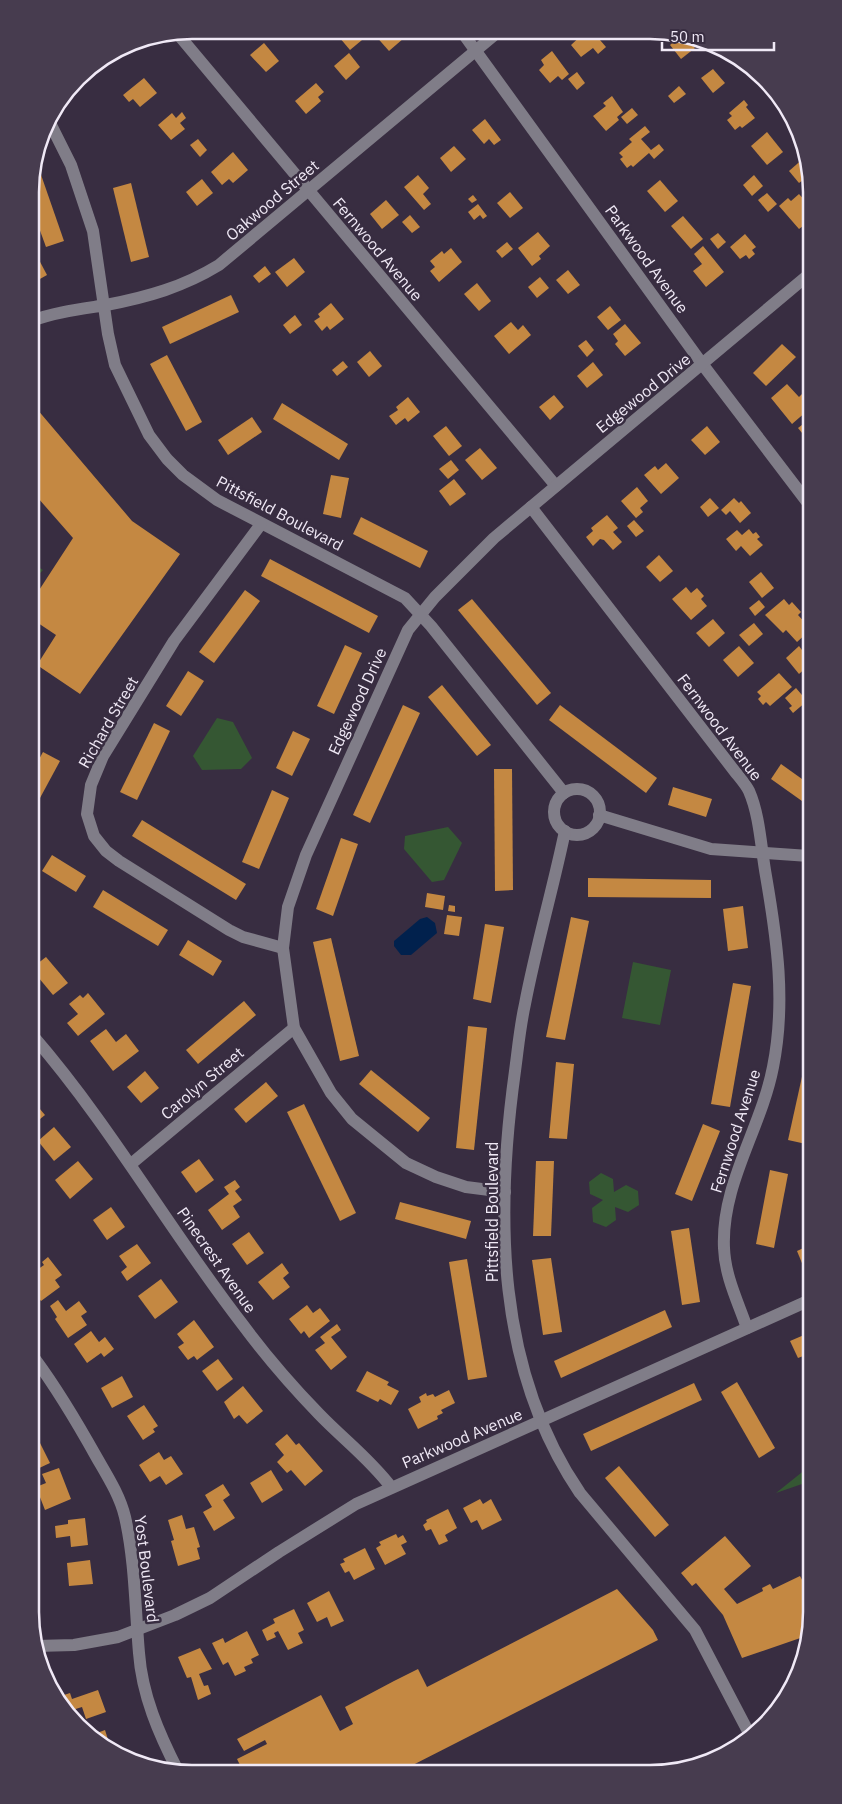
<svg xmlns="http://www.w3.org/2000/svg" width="842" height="1804" font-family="'IBM Plex Sans',sans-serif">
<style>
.green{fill:#355733}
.water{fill:#01214d}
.building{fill:#c48842}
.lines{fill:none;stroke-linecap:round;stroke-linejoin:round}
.minor{stroke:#807d88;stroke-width:12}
.labels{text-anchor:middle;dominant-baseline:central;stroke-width:5;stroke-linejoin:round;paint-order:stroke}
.street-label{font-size:16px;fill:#f0e9f6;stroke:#382d41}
.rim{fill:none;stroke:#f0e9f6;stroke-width:2.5}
</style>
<rect width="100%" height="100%" fill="#382d41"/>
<!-- green -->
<g class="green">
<path d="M32 563 43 570 32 582Z"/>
<path d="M217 718 233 722 252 758 241 769 202 770 193 756Z"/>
<path d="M448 827 462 843 444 880 432 882 404 849 405 836Z"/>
<path d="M633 962 671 970 660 1025 622 1018Z"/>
<path d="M601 1173 613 1179 614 1192 626 1185 638 1191 639 1205 628 1212 615 1207 616 1220 606 1227 593 1222 592 1208 603 1200 590 1194 589 1182Z"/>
<path d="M811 1465V1485L802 1484 776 1493Z"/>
</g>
<!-- water -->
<path class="water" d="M427 917 435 923 437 933 411 955H401L394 946V941L420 919Z"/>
<!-- building -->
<g class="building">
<path d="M346 31H354L362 40 350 50 339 37Z"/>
<path d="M377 31H398L404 38 389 51 374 34Z"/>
<path d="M585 32 594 33 606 47 598 54 593 48 581 57 571 45Z"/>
<path d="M683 34 695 48 681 59 670 45Z"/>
<path d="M264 43 279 61 266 72 250 55Z"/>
<path d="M552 51 569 74 562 80 558 76 550 83 539 70 544 65 541 60Z"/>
<path d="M349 53 360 67 346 80 334 66Z"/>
<path d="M713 69 725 83 713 93 701 78Z"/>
<path d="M577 72 585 83 577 90 568 79Z"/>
<path d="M144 78 157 93 140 107 133 99 129 102 123 95Z"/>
<path d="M316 83 324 92 318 97 321 101 306 114 295 101Z"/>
<path d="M679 86 686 94 674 103 668 96Z"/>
<path d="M612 96 623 112 617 117 619 120 606 131 593 116 606 106 603 103Z"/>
<path d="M744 100 748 105 746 107 755 118 742 128 740 126 735 130 727 120 732 116 729 113Z"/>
<path d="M632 108 638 115 627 124 621 117Z"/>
<path d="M182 112 186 118 180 123 185 129 171 140 158 125 172 113 176 118Z"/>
<path d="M485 119 501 140 494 145 489 139 484 144 472 130Z"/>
<path d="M645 126 650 132 641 139 651 150 659 144 664 150 654 159 649 153 633 167 631 165 627 168 620 159 623 157 619 153 632 142 629 139Z"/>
<path d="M767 132 783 152 767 165 751 146Z"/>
<path d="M198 139 207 150 200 157 190 145Z"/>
<path d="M454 146 466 159 451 172 440 158Z"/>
<path d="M233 152 248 170 233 183 229 179 222 185 211 172Z"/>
<path d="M805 157 807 177 799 183 789 171Z"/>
<path d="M39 169 64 241 46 247 30 203V181L33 171Z"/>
<path d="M418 175 429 188 423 194 431 204 424 210 404 187Z"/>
<path d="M754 175 763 186 752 196 743 185Z"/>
<path d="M202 179 213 193 197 206 186 192Z"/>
<path d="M660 180 678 201 665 212 647 191Z"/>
<path d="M131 183 149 257 131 262 113 188Z"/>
<path d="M510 192 523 208 510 218 497 203Z"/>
<path d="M767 193 777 204 768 212 758 200Z"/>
<path d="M799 194 807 203V223L799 229 779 206 788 198 791 201Z"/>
<path d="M473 195 477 200 472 203 468 199Z"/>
<path d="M386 200 399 215 382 229 370 214Z"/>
<path d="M478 204 487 216 483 219 480 215 474 220 468 212Z"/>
<path d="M410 215 420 227 412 233 402 222Z"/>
<path d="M683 216 703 239 691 249 671 226Z"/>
<path d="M538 232 550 246 539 256 541 259 532 266 518 248Z"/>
<path d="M718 233 726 242 718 249 710 239Z"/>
<path d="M745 234 756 247 752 250 755 254 749 259 746 255 740 259 730 247Z"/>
<path d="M507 242 513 249 502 258 496 251Z"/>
<path d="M703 246 724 272 706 287 693 271 702 264 694 254Z"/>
<path d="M451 248 462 262 439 282 430 271 435 267 430 261 442 251 444 254Z"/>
<path d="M38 258 47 275 31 284V262Z"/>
<path d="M294 258 305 272 287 287 275 272Z"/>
<path d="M265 266 271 274 259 283 253 276Z"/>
<path d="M568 270 580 285 568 294 556 280Z"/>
<path d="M540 277 549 288 537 298 528 287Z"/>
<path d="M477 283 491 301 479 311 464 294Z"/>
<path d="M231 295 239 312 170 344 162 327Z"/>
<path d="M331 303 344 319 330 330 327 326 322 331 314 321 320 317 318 314Z"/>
<path d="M610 306 621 320 608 330 597 317Z"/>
<path d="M295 315 302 325 290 334 283 325Z"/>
<path d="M511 322 518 330 523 325 531 335 509 354 494 336Z"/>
<path d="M625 324 641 343 625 356 615 344 618 341 613 334Z"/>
<path d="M586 340 594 350 587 357 578 346Z"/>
<path d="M782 344 796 357 766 386 753 373Z"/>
<path d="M370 351 382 366 369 377 357 362Z"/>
<path d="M167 355 202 422 186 431 150 364Z"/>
<path d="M343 361 348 367 337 376 332 370Z"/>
<path d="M593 362 603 375 587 388 577 376Z"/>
<path d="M787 384 799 397 807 389V411L792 424 771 398Z"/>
<path d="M554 395 564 407 550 420 539 407Z"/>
<path d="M408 397 420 412 408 422 405 418 396 425 389 416 398 410 396 407Z"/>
<path d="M31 402 132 521 180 554 80 694 37 665 56 635 32 619V601L73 538 31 490Z"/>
<path d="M282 403 348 444 339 460 273 419Z"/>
<path d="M252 417 262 432 228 455 218 440Z"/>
<path d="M807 421V439L798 428Z"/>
<path d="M446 426 462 446 449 456 433 436Z"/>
<path d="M707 426 720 442 705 455 691 440Z"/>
<path d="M480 448 497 468 482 480 465 460Z"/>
<path d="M451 460 459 470 448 479 439 469Z"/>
<path d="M666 463 679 478 661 494 644 475 655 466 658 470Z"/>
<path d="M331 475 349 478 341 518 323 514Z"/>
<path d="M454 479 466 494 450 506 439 491Z"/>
<path d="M637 487 648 501 640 508 643 512 636 518 621 501Z"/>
<path d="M710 498 719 508 708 517 700 507Z"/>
<path d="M734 498 739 503 741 501 751 513 740 523 730 511 726 515 721 510Z"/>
<path d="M607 515 618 528 613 532 622 542 613 550 604 540 600 539 593 546 586 537 593 531 591 528Z"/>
<path d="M361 517 428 551 420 568 353 534Z"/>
<path d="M634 520 644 531 636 537 627 526Z"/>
<path d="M749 529 753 534 756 532 760 537 757 539 763 545 750 556 741 546 736 551 726 539 737 530 742 535Z"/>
<path d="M659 555 673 571 660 582 646 567Z"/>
<path d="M270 559 378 616 369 633 261 576Z"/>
<path d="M761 572 774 588 762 598 749 582Z"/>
<path d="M686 587 691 593 697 588 704 596 701 599 707 606 691 620 672 599Z"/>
<path d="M245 590 260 601 214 663 199 652Z"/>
<path d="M472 599 551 693 537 705 458 610Z"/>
<path d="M784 599 789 605 792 602 801 612 798 615 808 626V632L797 642 786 630 783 633 765 615Z"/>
<path d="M759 600 765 607 755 616 749 608Z"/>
<path d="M713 619 725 633 709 647 696 633Z"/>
<path d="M754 623 763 634 749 646 739 635Z"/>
<path d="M345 645 362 653 334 714 317 706Z"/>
<path d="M739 646 754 663 738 677 723 660Z"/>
<path d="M799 646 808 658V666L799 674 786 658Z"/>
<path d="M188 671 204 681 181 716 166 706Z"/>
<path d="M779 673 792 687 770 706 766 702 763 705 758 699 761 696 757 692Z"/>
<path d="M442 685 491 745 477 756 428 697Z"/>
<path d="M796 688 807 701 793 713 789 708 792 706 785 698Z"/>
<path d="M403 705 420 713 370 823 353 815Z"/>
<path d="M560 705 657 778 646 793 549 720Z"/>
<path d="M154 723 170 731 137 800 120 792Z"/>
<path d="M293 731 310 739 292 776 276 768Z"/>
<path d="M43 752 60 761 33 811 32 772Z"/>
<path d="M781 764 809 784V806L771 779Z"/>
<path d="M494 769H512L513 890 495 891Z"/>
<path d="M673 787 712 799 706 817 668 805Z"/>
<path d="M272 790 289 798 259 869 242 862Z"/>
<path d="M142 820 246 884 236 900 132 836Z"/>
<path d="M341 838 358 844 333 916 316 909Z"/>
<path d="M52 855 86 876 76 892 42 871Z"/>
<path d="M588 878 711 880V898L588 897Z"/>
<path d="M103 890 168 930 158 946 93 907Z"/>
<path d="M427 893 445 896 443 910 425 907Z"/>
<path d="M809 903V943H808L803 904Z"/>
<path d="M449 905 455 906V912L448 911Z"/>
<path d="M743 906 748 948 728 951 723 909Z"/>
<path d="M447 915 462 917 459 936 444 934Z"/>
<path d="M571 917 589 921 565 1040 546 1037Z"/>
<path d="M485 924 504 927 491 1003 473 999Z"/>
<path d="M331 938 359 1056 340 1061 313 942Z"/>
<path d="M188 940 222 961 213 976 179 955Z"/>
<path d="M46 957 68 983 53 995 33 971V967Z"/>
<path d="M733 983 751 986 730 1107 711 1104Z"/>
<path d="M88 993 105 1014 78 1036 67 1023 78 1014 69 1004 80 995 83 998Z"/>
<path d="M244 1001 256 1015 198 1064 186 1050Z"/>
<path d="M468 1026 487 1028 474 1150 456 1148Z"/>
<path d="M106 1029 116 1042 126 1034 139 1051 113 1071 90 1041Z"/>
<path d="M809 1045 810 1127 806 1144 788 1140Z"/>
<path d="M556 1062 574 1064 567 1139 549 1138Z"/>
<path d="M371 1070 430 1118 418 1132 359 1084Z"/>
<path d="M145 1071 159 1088 141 1103 127 1087Z"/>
<path d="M266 1082 278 1096 246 1123 234 1109Z"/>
<path d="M34 1102 45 1115 34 1124Z"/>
<path d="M304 1104 356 1213 340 1221 287 1112Z"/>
<path d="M703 1124 720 1131 692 1201 675 1194Z"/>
<path d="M54 1127 71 1147 54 1161 38 1141Z"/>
<path d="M199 1159 214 1180 196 1193 181 1172Z"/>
<path d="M78 1161 93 1179 70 1199 55 1180Z"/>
<path d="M536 1161H554L551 1236H533Z"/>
<path d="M770 1170 788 1174 774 1248 756 1244Z"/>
<path d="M235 1180 240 1187 235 1191 242 1200 233 1206 240 1217 222 1230 208 1210 229 1194 224 1187Z"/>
<path d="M400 1202 471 1221 466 1239 395 1219Z"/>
<path d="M111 1207 125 1227 107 1240 93 1220Z"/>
<path d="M689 1228 700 1302 682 1305 671 1231Z"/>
<path d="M249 1232 264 1253 247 1265 232 1244Z"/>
<path d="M34 1242 40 1250 34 1254Z"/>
<path d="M137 1244 151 1263 127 1281 121 1272 127 1267 119 1256Z"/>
<path d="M810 1245V1265L804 1268 797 1251Z"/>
<path d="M48 1257 62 1275 55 1280 60 1287 41 1301 34 1292V1272L44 1265 42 1262Z"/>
<path d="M551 1258 562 1332 543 1335 532 1260Z"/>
<path d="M467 1259 487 1377 468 1380 449 1262Z"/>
<path d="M282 1263 289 1273 283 1278 290 1287 273 1300 258 1282Z"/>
<path d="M161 1279 178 1302 155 1319 138 1296Z"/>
<path d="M58 1300 66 1311 79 1301 87 1312 81 1316 87 1325 68 1338 55 1319 57 1317 50 1306Z"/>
<path d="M307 1305 313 1313 320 1308 330 1321 309 1338 304 1331 301 1334 289 1319Z"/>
<path d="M665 1310 672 1327 561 1378 554 1361Z"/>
<path d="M194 1320 214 1347 197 1360 194 1356 188 1360 178 1347 184 1343 177 1334Z"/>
<path d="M337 1324 341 1330 331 1337 347 1357 331 1370 315 1350 325 1343 320 1337Z"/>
<path d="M91 1331 99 1342 105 1337 114 1349 104 1357 101 1353 87 1363 74 1344Z"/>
<path d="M811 1332V1353L798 1358 790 1341Z"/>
<path d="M218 1359 233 1379 217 1391 202 1371Z"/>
<path d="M367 1371 389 1382 387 1385 399 1391 391 1405 380 1399 378 1402 356 1391Z"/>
<path d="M122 1376 133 1397 112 1408 101 1388Z"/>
<path d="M737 1382 775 1448 759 1458 721 1392Z"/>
<path d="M694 1383 702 1400 591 1451 583 1434Z"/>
<path d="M243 1386 263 1411 247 1424 239 1415 234 1419 224 1402Z"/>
<path d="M449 1390 455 1403 441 1410 443 1413 437 1416 438 1419 418 1429 408 1409 421 1402 419 1397 426 1393 427 1396 433 1394 435 1397Z"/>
<path d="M144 1405 158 1426 153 1429 155 1432 143 1440 127 1416Z"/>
<path d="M287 1434 296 1445 299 1443 323 1471 305 1486 291 1470 287 1473 277 1462 284 1455 275 1444Z"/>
<path d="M40 1443 50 1463 35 1470V1445Z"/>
<path d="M159 1452 164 1460 171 1456 183 1474 166 1485 160 1476 150 1482 139 1465Z"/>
<path d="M619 1466 669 1525 655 1537 605 1478Z"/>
<path d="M59 1468 71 1499 45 1510 36 1487 46 1483 42 1474Z"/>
<path d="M271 1470 283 1490 262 1503 250 1483Z"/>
<path d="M223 1484 230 1495 223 1500 235 1518 214 1531 203 1512 212 1507 205 1495Z"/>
<path d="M480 1499 483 1504 491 1499 502 1520 482 1530 477 1520 471 1523 463 1508Z"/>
<path d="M448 1509 457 1528 445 1535 448 1541 439 1545 431 1529 426 1531 423 1525 427 1522 426 1520Z"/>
<path d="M182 1515 186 1529 194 1527 200 1547 197 1548 200 1559 178 1566 171 1541 174 1540 168 1520Z"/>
<path d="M85 1518 88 1545 71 1547 70 1536 56 1538 55 1526 68 1524V1520Z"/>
<path d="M396 1534 398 1538 403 1535 407 1542 401 1545 406 1554 385 1565 376 1548 381 1545 379 1542Z"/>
<path d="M725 1536 751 1566 724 1589 737 1604 763 1591 762 1588 770 1584 773 1589 800 1576 812 1598V1623L809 1635 742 1658 723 1615 696 1583 692 1586 681 1573Z"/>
<path d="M365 1548 375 1569 354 1580 349 1571 345 1573 340 1564 345 1562 343 1559Z"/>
<path d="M90 1560 93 1584 69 1586 67 1563Z"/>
<path d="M617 1589 653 1630 658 1640 403 1770 243 1771 237 1759 267 1744 265 1740 244 1751 237 1739 321 1695 340 1731 353 1724 345 1707 394 1681 418 1669 427 1687Z"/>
<path d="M329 1591 344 1621 331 1627 327 1617 317 1622 307 1603Z"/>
<path d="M294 1609 304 1630 298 1633 303 1643 288 1650 278 1631 274 1633 276 1637 267 1641 262 1630 275 1623 273 1619Z"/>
<path d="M247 1631 259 1655 251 1659 253 1663 244 1667 246 1671 235 1676 228 1662 223 1665 212 1643 223 1638 225 1643Z"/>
<path d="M200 1648 212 1669 199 1674 204 1686 208 1685 211 1694 198 1700 191 1677 187 1678 178 1657Z"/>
<path d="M98 1690 106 1712 86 1719 82 1707 66 1712 55 1698 70 1693 72 1699Z"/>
<path d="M105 1730 110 1746 89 1736Z"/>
</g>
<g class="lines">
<!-- minor -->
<g class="minor">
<path d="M462 32 703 365 808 503"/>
<path d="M177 33 556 486"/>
<path d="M48 119 71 165 93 231 108 334 115 365 149 435 167 459 183 475 217 500 405 598 431 626 564 793"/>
<path d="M31 321C55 312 81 309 106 305 148 297 183 287 219 265L498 32"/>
<path d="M531 507 736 773C740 778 746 785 749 791 760 816 761 849 766 876 777 940 786 1002 773 1067 761 1129 721 1184 724 1248 725 1276 738 1302 747 1328"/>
<path d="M261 524 174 641 103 756 91 785 87 814 94 836 106 851 119 861 229 930 243 937 283 948"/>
<circle cx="577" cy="812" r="23"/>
<path d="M599 815 711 849 809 856"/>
<path d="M565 831C553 889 536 946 525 1004 520 1026 518 1049 515 1071 495 1215 496 1370 580 1493L695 1630 751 1737"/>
<path d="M33 1036C111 1126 170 1231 243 1325 266 1356 292 1386 319 1414 343 1439 370 1459 391 1487"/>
<path d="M131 1164 294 1028"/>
<path d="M505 1192 466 1187 436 1177 406 1163 352 1119 331 1093 294 1028 283 948 288 907 306 855 408 630 435 597 494 538 807 276"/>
<path d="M35 1359C58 1390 78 1424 97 1458 108 1477 120 1496 125 1517 135 1561 135 1607 139 1653 142 1695 159 1734 178 1771"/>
<path d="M36 1646 74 1645 118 1637 175 1615 210 1598 279 1552 356 1504 810 1300"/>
</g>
</g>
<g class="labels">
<!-- street labels -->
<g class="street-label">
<text transform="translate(272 200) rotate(-40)">Oakwood Street</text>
<text transform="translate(378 249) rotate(50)">Fernwood Avenue</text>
<text transform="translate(647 259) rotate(54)">Parkwood Avenue</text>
<text transform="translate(643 393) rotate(-39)">Edgewood Drive</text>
<text transform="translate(280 513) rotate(28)">Pittsfield Boulevard</text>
<text transform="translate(357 701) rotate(-65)">Edgewood Drive</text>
<text transform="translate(108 722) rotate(-60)">Richard Street</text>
<text transform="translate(720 727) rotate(53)">Fernwood Avenue</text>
<text transform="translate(202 1083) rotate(-40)">Carolyn Street</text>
<text transform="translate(735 1131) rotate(-72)">Fernwood Avenue</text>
<text transform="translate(492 1212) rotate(-90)">Pittsfield Boulevard</text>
<text transform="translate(217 1260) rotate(55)">Pinecrest Avenue</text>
<text transform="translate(462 1438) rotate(-23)">Parkwood Avenue</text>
<text transform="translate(147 1569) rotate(83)">Yost Boulevard</text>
</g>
</g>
<!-- crop -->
<path d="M0 0H842V1804H0ZM192 39H650A153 153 0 0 1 803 192V1612A153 153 0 0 1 650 1765H192A153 153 0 0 1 39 1612V192A153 153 0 0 1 192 39Z" fill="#473c4f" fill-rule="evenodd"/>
<path class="rim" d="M192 39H650A153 153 0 0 1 803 192V1612A153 153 0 0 1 650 1765H192A153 153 0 0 1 39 1612V192A153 153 0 0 1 192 39Z"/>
<!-- scale -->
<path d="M662 42v8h112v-8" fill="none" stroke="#f0e9f6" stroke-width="2.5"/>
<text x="670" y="42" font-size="15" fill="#f0e9f6" stroke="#382d41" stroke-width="4" paint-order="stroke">50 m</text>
</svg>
